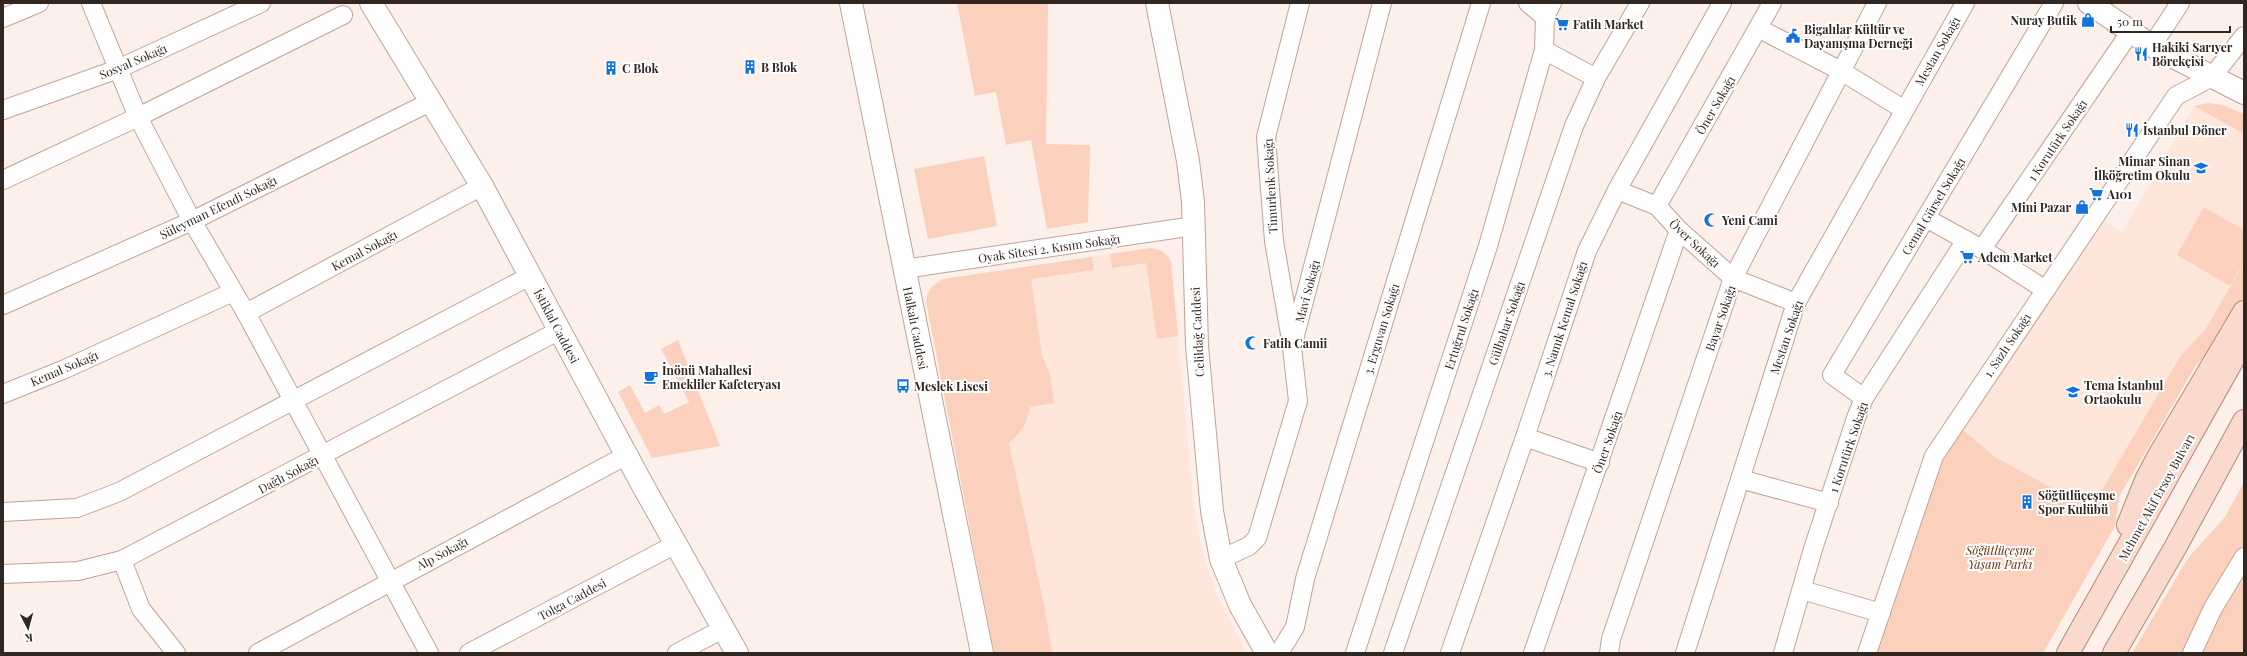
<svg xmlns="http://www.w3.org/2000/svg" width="2247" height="656" font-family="'Playfair Display',serif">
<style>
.built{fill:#fee6db}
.green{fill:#fbd1be}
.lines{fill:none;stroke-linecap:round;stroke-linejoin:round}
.street-casing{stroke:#c1a395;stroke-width:20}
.secondary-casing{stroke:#c1a395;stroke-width:24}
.primary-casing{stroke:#b18b7b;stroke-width:24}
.street{stroke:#fff;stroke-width:18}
.secondary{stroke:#fff;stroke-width:22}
.primary{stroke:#f9dacd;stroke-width:22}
.labels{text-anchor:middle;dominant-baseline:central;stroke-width:4;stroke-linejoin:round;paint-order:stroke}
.poi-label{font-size:12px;font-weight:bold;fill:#322621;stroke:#fff;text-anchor:start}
.street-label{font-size:12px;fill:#322621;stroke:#fff}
.park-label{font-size:12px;font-style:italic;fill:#6b2c07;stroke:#fff}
</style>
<rect width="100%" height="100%" fill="#fdf0ea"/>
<!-- built -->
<g class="built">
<path d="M2194 106 2244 134V263L2205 330 2181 355 2091 509 1995 457 1963 429 2101 219 2122 232Z"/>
<path d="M1151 248 1160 250 1167 254 1171 262 1193 498 1201 547 1217 595 1247 653H994L926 301 928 292 934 284 943 279Z"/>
</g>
<!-- green -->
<g class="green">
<path d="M957 3H1048L1046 144 1090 145 1088 222 1047 229 1031 140 1006 145 996 92 975 96Z"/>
<path d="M2208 103 2223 105 2244 114V134L2194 106Z"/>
<path d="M984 156 997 226 928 239 914 169Z"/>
<path d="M2204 207 2244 230V262L2230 286 2177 255Z"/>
<path d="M1151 248C1162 250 1166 253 1171 262L1178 336 1157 339 1146 263 1112 268 1110 254Z"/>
<path d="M1092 257 1094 270 1031 279 1042 356 1050 374 1054 403 1030 407C1027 423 1022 432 1009 443L1045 610 1052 653H994L926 301C928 290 933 285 943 279Z"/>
<path d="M2244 263V301L2220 343 2196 365 2119 497 2115 526 2043 653H1877L1942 460 1962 429 1995 457 2091 509 2181 355 2205 330Z"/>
<path d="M678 340 720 446 652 458 618 392 630 385 645 413 659 405 664 414 689 402 661 349Z"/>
<path d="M2244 482V653H2132L2188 558 2225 517Z"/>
</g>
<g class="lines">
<defs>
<g id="street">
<path d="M91 3 138 117 192 221 246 313 429 653"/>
<path d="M1528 3 1545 17"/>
<path d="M3 18 39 3"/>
<path d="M1758 28 1841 71 1903 109"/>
<path d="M2152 46 2180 3"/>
<path d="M1544 50 1596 78"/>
<path d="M3 110 118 69 261 3"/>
<path d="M3 180 138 117 343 15"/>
<path d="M1617 190 1657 206 1679 230 1733 278 1796 303"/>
<path d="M1657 206 1772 3"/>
<path d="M1926 218 1982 249 2044 289"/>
<path d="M1982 249 2131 31"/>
<path d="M904 269 1194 226"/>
<path d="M3 305 192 221 430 102"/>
<path d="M246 313 482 186"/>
<path d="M1291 340 1274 241 1266 137 1300 3"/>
<path d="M3 394 65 369 233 292"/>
<path d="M1864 398 1832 375 2054 3"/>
<path d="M1525 437 1600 463"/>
<path d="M1740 479 1829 503"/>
<path d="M3 512 77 508 119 492 530 276"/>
<path d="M1221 559 1249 546 1257 538 1298 401 1292 347 1382 3"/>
<path d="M122 560 141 609 176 653"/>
<path d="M3 574 78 571 122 560 560 330"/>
<path d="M1802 590 1881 613"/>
<path d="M258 653 627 455"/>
<path d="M469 653 676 544"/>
<path d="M677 653 723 629"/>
<path d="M1279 653 1295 627 1305 579 1481 3"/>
<path d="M1355 653 1488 246 1544 50 1545 17 1552 3"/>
<path d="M1393 653 1574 126 1596 78 1640 3"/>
<path d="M1450 653 1525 437 1587 251 1617 190 1722 3"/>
<path d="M1533 653 1679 230"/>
<path d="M1609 653 1611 639 1733 278 1877 3"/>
<path d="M1685 653 1796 303 1965 3"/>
<path d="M1783 653 1813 549 1856 418 1864 398 1966 240"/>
<path d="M1867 653 1934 456 2176 96 2212 77 2244 36"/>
<path d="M2192 653 2213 608 2244 557"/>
</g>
<g id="secondary">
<path d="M371 3 482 186 642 484 737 653"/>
<path d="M851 3 982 653"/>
<path d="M1157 3 1188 161 1193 202 1197 346 1212 511 1221 559 1240 605 1267 653"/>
<path d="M2089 3 2152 46 2244 93"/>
</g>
<g id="primary">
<path d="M2128 525 2147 478 2158 457 2244 312"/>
<path d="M2068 653 2244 340"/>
<path d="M2114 653 2175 548 2244 421"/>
</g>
</defs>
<!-- street casing -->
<use href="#street" class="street-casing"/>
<!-- secondary casing -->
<use href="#secondary" class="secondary-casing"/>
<!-- primary casing -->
<use href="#primary" class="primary-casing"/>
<!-- street -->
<use href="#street" class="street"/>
<!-- secondary -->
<use href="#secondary" class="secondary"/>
<!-- primary -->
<use href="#primary" class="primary"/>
</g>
<!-- icons -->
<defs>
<symbol id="shop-bare" viewBox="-9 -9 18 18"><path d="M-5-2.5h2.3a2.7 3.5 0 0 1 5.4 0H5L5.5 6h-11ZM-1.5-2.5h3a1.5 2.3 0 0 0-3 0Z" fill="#1373dc" stroke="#fff" stroke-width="2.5" paint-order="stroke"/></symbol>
<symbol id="supermarket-bare" viewBox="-9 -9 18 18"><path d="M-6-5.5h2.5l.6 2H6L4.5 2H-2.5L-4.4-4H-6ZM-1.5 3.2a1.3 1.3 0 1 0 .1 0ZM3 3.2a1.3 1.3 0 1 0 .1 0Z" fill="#1373dc" stroke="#fff" stroke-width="2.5" paint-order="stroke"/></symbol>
<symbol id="civic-bare" viewBox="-9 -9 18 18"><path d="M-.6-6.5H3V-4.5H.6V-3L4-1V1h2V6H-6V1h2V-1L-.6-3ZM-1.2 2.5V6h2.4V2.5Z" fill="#1373dc" stroke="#fff" stroke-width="2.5" paint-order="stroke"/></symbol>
<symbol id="restaurant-bare" viewBox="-9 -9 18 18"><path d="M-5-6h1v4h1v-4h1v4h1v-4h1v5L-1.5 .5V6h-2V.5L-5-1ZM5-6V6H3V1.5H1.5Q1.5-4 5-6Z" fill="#1373dc" stroke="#fff" stroke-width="2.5" paint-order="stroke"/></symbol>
<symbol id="building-bare" viewBox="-9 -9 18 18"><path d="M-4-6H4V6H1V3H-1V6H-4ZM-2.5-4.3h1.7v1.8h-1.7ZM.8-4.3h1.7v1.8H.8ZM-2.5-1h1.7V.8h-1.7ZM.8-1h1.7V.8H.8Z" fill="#1373dc" stroke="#fff" stroke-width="2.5" paint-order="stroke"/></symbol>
<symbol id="school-bare" viewBox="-9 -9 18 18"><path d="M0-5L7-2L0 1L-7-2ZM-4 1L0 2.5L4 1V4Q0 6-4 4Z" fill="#1373dc" stroke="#fff" stroke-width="2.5" paint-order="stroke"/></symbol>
<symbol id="mosque-bare" viewBox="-9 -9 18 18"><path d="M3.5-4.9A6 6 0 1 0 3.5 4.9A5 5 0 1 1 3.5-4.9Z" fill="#1373dc" stroke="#fff" stroke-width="2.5" paint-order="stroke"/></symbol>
<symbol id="cafe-bare" viewBox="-9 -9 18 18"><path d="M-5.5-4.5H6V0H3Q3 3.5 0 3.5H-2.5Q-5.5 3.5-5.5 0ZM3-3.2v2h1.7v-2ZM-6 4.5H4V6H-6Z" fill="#1373dc" stroke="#fff" stroke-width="2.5" paint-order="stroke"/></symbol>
<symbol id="bus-bare" viewBox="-9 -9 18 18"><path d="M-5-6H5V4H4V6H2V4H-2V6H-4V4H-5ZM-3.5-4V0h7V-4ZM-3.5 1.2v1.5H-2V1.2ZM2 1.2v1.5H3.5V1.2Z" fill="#1373dc" stroke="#fff" stroke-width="2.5" paint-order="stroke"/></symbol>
</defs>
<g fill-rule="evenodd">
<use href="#shop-bare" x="2078" y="10" width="20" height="20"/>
<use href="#supermarket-bare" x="1552" y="14" width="20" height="20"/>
<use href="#civic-bare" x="1783" y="26" width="20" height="20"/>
<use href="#restaurant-bare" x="2131" y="44" width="20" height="20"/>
<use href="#building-bare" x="740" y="57" width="20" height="20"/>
<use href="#building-bare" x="601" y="58" width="20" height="20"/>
<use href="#restaurant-bare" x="2122" y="120" width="20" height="20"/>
<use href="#school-bare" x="2191" y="158" width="20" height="20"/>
<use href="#supermarket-bare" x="2086" y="184" width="20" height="20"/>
<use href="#shop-bare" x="2072" y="197" width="20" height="20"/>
<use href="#mosque-bare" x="1701" y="210" width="20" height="20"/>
<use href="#supermarket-bare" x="1957" y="247" width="20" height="20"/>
<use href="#mosque-bare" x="1242" y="333" width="20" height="20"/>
<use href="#cafe-bare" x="641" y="367" width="20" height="20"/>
<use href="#bus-bare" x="893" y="376" width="20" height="20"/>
<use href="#school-bare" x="2063" y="382" width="20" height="20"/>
<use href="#building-bare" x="2017" y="492" width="20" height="20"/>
</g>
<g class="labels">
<!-- poi labels -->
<g class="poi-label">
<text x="2077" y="20" text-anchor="end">Nuray Butik</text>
<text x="1573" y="24">Fatih Market</text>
<text x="1804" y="29">Bigalılar Kültür ve<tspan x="1804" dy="14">Dayanışma Derneği</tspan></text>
<text x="2152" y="47">Hakiki Sarıyer<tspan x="2152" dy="14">Börekçisi</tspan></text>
<text x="761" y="67">B Blok</text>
<text x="622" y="68">C Blok</text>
<text x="2143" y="130">İstanbul Döner</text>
<text x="2190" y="161" text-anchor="end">Mimar Sinan<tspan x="2190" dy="14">İlköğretim Okulu</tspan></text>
<text x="2107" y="194">A101</text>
<text x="2071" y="207" text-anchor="end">Mini Pazar</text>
<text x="1722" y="220">Yeni Cami</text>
<text x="1978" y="257">Adem Market</text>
<text x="1263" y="343">Fatih Camii</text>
<text x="662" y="370">İnönü Mahallesi<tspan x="662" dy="14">Emekliler Kafeteryası</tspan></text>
<text x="2084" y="385">Tema İstanbul<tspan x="2084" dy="14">Ortaokulu</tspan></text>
<text x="914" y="386">Meslek Lisesi</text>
<text x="2038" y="495">Söğütlüçeşme<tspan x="2038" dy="14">Spor Kulübü</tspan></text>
</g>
<!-- street labels -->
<g class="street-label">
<text transform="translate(1937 51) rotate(-60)">Mestan Sokağı</text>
<text transform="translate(133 61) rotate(-23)">Sosyal Sokağı</text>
<text transform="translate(1715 105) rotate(-60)">Öner Sokağı</text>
<text transform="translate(2057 140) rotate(-56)">1 Korutürk Sokağı</text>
<text transform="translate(1270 186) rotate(-93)">Timurlenk Sokağı</text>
<text transform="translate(1933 206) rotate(-59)">Cemal Gürsel Sokağı</text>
<text transform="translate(218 207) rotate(-26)">Süleyman Efendi Sokağı</text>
<text transform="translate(1695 243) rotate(43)">Över Sokağı</text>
<text transform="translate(1049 248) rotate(-8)">Oyak Sitesi 2. Kısım Sokağı</text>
<text transform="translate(364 250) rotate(-28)">Kemal Sokağı</text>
<text transform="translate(1307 291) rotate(-75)">Mavi Sokağı</text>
<text transform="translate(1720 318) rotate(-71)">Bayar Sokağı</text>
<text transform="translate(1564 319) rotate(-72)">3. Namık Kemal Sokağı</text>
<text transform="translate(1506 323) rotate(-71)">Gülbahar Sokağı</text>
<text transform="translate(557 326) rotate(62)">İstiklal Caddesi</text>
<text transform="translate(916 328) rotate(79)">Halkalı Caddesi</text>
<text transform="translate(1381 329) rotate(-73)">3. Erguvan Sokağı</text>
<text transform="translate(1461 329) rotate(-72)">Ertuğrul Sokağı</text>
<text transform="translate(1197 332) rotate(-93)">Celildağ Caddesi</text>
<text transform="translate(1786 337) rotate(-71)">Mestan Sokağı</text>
<text transform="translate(2007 345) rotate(-56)">1. Sazlı Sokağı</text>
<text transform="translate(64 368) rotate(-23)">Kemal Sokağı</text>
<text transform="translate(1607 442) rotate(-71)">Öner Sokağı</text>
<text transform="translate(1848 447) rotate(-71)">1 Korutürk Sokağı</text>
<text transform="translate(288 474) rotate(-28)">Dağlı Sokağı</text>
<text transform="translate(2156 497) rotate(-61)">Mehmet Akif Ersoy Bulvarı</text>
<text transform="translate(442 553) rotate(-28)">Alp Sokağı</text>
<text transform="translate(572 599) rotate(-28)">Tolga Caddesi</text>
</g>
<!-- park labels -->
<g class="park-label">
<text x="2000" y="550">Söğütlüçeşme<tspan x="2000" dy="14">Yaşam Parkı</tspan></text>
</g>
</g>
<!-- border -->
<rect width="2247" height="656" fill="none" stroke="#322621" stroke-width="8"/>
<!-- north arrow -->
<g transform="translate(28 628) rotate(174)" stroke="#ffffff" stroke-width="3" paint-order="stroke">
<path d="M0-3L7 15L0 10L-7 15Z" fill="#322621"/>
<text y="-6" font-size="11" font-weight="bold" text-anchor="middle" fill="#322621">K</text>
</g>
<!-- scale -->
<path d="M2111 26v6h119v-6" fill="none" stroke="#322621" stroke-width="2"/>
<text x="2117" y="26" font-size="12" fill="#322621" stroke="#ffffff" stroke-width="3" paint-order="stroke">50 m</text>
</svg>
